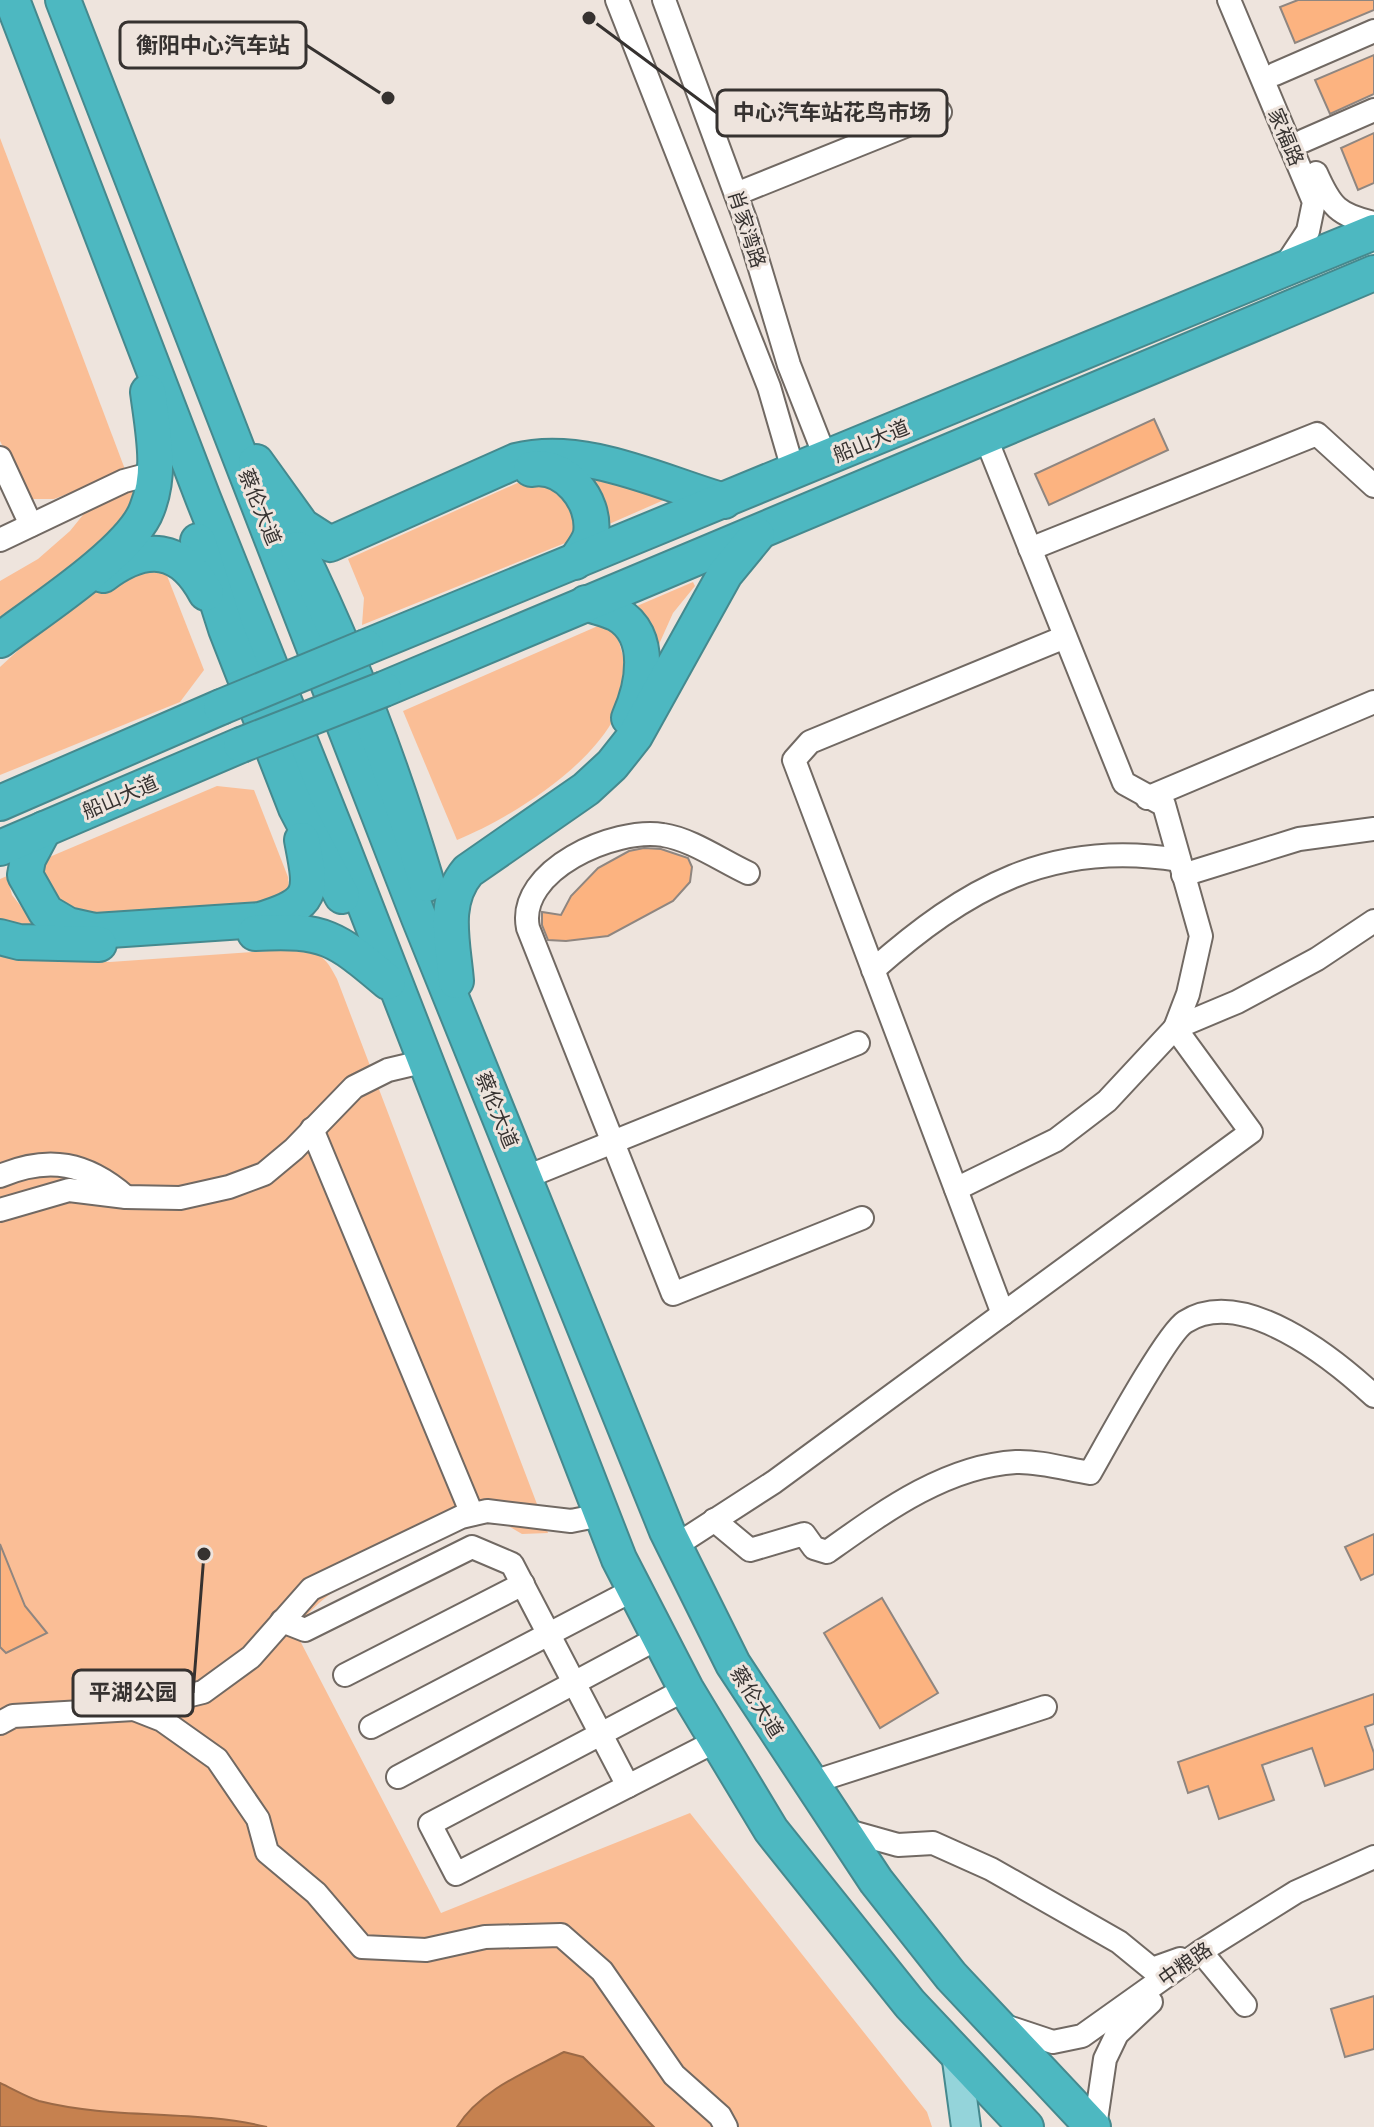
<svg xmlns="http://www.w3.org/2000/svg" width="1374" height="2127" font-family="'DejaVu Sans','Noto Sans SC',sans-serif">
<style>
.green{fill:#fabe96}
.water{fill:#c6814f;stroke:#9b6946;stroke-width:2}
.building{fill:#fcb380;stroke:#8f8680;stroke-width:2}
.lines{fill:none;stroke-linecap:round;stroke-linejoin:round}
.minor-casing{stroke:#716963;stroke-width:26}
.major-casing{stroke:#45898e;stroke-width:32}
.highway-casing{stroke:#45898e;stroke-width:38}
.minor{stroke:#fff;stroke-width:22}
.major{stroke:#94d4da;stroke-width:28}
.highway{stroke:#4db8c1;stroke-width:34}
.highway-bridge-casing{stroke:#45898e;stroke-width:38;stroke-linecap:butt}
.highway-bridge{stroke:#4db8c1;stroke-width:34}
.labels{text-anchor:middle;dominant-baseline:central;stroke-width:6;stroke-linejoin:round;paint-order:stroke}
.street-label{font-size:20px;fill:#363230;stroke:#eee4dd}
.leader{fill:none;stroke:#363230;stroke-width:3}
.callout-dot{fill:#363230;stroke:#eee4dd;stroke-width:3}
.callout{fill:#eee4dd;stroke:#363230;stroke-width:3}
.callout-label{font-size:22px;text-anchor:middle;font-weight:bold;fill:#363230}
</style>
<rect width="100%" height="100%" fill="#eee4dd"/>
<!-- green -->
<g class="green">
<path d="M0 138 126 472 54 499H33L27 494 0 441Z"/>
<path d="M589 473 673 496 600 528 587 479Z"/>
<path d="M524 480H548L576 513 575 539 362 625 364 598 348 559Z"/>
<path d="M131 485 135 490 123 528 0 623V581L38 559 70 531 95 500Z"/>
<path d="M164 568 204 670 180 702 0 775V667L38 632 105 582Z"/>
<path d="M693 582 695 586 673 613 656 651 637 606Z"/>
<path d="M607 622C617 631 621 648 624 661 642 739 518 815 457 840L403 711Z"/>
<path d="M217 786 254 790 288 877 289 887 279 902 106 922 48 900 40 861Z"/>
<path d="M7 876 12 895 37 927 0 928V879Z"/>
<path d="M283 950C315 952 322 949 337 979L548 1533 522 1534 498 1520 486 1519C424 1547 332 1573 295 1631L441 1913 690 1813 927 2112 932 2127H0V957L110 962Z"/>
</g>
<!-- water -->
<g class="water">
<path d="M564 2052 583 2057 654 2127H457C480 2090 526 2072 564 2052Z"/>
<path d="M0 2083C13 2089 26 2097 39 2101 114 2120 192 2109 267 2127H0Z"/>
</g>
<!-- building -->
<g class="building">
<path d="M1298 0H1374V10L1295 43 1280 7Z"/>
<path d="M1374 55V94L1330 114 1315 80Z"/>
<path d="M1374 133V183L1358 190 1341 148Z"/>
<path d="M1154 419 1168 450 1049 505 1035 474Z"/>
<path d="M644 848 661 849 688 858 692 867 690 882 673 901 608 936 566 941 548 940 542 925V912L561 915 571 896 598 868 629 851Z"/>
<path d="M1374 1534V1574L1361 1580 1345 1547Z"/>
<path d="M0 1544 25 1606 47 1633 6 1653 0 1647Z"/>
<path d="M882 1598 938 1693 880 1728 824 1633Z"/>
<path d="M1374 1694V1724L1365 1727 1374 1753V1769L1325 1786 1312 1748 1262 1765 1274 1800 1219 1819 1208 1786 1188 1793 1178 1762Z"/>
<path d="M1374 1996V2049L1345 2057 1331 2009Z"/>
</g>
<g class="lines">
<defs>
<g id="minor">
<path d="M617 0 769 387 794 473"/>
<path d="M664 0 746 222 789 365 826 459"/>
<path d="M1229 0 1314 202 1308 231 1283 269"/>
<path d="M1275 74 1374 31"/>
<path d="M1303 141 1374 110"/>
<path d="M1316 173C1331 207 1338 215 1374 223"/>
<path d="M736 194 940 112"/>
<path d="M0 458 31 525"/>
<path d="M0 540 124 481 154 473"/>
<path d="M1030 549 1317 434 1374 486"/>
<path d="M1147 798 1374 702"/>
<path d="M748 873C722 861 691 839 663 835 615 827 516 870 528 928L673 1294 862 1218"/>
<path d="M1183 875 1299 839 1374 829"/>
<path d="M873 970C966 888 1051 839 1179 860"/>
<path d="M312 1129 472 1514"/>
<path d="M0 1176C49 1155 87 1163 126 1197"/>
<path d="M524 1178 858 1043"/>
<path d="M956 1189 1056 1140 1107 1101 1175 1028 1237 1002 1317 959 1374 921"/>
<path d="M0 1210 69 1190 126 1197 180 1198 229 1187 264 1174 294 1149 354 1087 388 1070 426 1061"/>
<path d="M1003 1314 794 760 810 742 1065 637"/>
<path d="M714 1520 750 1550 804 1534 814 1548 827 1552C882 1513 945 1466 1016 1462 1039 1461 1066 1469 1090 1473 1105 1447 1166 1334 1185 1322 1243 1285 1334 1359 1374 1396"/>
<path d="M675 1546 774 1482 1251 1132 1175 1028 1188 994 1201 936 1164 805 1124 783 985 436"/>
<path d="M282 1621 305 1630 472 1547 512 1564 628 1786"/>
<path d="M345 1675 523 1584"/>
<path d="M686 1689 430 1824 456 1874 716 1741"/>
<path d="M134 1709 162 1720 217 1759 258 1819 267 1852 316 1893 362 1947 426 1950 485 1937 561 1935 602 1971 674 2075 720 2116 726 2127"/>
<path d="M0 1723 13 1716 134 1709 203 1692 251 1657 311 1589 461 1517 487 1511 571 1521 601 1515"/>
<path d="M371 1727 635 1589"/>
<path d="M398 1777 660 1637"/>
<path d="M810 1783 1045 1707"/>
<path d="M841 1829 898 1845 933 1843 991 1869 1119 1942 1152 1969 1180 1959"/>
<path d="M1207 1959 1245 2005"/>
<path d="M1002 2025 1053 2042 1082 2036 1200 1952 1296 1892 1374 1857"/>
<path d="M1095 2127 1105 2059 1117 2034 1151 2002"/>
</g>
<path id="major" d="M956 2053 966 2127"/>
<g id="highway">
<path d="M12 0 203 498 340 841 619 1559 686 1689 771 1830 910 2004 1026 2127"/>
<path d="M63 0 419 918 667 1531 733 1664 876 1881 951 1976 1093 2127"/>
<path d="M256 462 302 526 330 544 516 461C584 444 659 482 724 501"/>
<path d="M531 469C564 463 596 499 591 534 589 543 580 554 575 562"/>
<path d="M198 541 226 629 296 808 342 896"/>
<path d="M298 549C351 657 393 769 427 884"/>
<path d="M103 575C146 543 181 546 206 593"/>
<path d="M586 603C596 607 608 609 617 614 654 635 643 687 629 718"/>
<path d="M0 640C37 612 132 551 147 509 162 472 153 430 148 392"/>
<path d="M366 647 1374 232"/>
<path d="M384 689 1374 273"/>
<path d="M0 803 221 707"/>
<path d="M44 829 28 859 25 875 46 912 68 925 95 931 260 920C316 903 312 892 302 840"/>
<path d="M0 848 241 745"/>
<path d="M255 933C325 929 336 938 388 982"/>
<path d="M0 937 19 942 99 944"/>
<path d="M456 981C453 943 441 903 468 871L586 789 612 765 635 736 725 574 757 535"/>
</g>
</defs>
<!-- minor casing -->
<use href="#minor" class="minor-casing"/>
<!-- major casing -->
<use href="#major" class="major-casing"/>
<!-- highway casing -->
<use href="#highway" class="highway-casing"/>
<!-- minor -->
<use href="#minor" class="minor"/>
<!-- major -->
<use href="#major" class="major"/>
<!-- highway -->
<use href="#highway" class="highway"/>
<defs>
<g id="highway-bridge">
<path d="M221 707 366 647"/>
<path d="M241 745 384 689"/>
</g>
</defs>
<!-- highway-bridge casing -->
<use href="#highway-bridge" class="highway-bridge-casing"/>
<!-- highway-bridge -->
<use href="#highway-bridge" class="highway-bridge"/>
</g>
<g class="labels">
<!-- street labels -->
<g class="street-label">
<text transform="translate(1286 137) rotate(67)">家福路</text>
<text transform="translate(747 229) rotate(72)">肖家湾路</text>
<text transform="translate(871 441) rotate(-22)">船山大道</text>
<text transform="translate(260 507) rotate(68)">蔡伦大道</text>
<text transform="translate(120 797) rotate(-23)">船山大道</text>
<text transform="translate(497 1110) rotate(68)">蔡伦大道</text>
<text transform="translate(757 1702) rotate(58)">蔡伦大道</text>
<text transform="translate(1185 1964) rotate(-35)">中粮路</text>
</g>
</g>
<!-- callouts -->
<path class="leader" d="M388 98L306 45M589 18L717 113M204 1554L193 1693"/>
<g class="callout-dot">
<circle cx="388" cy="98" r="8"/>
<circle cx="589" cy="18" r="8"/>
<circle cx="204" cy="1554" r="8"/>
</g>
<g class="callout">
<rect x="120" y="22" width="186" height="46" rx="8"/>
<rect x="717" y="90" width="230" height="46" rx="8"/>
<rect x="73" y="1670" width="120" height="46" rx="8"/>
</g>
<g class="callout-label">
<text x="213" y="53">衡阳中心汽车站</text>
<text x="832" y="120">中心汽车站花鸟市场</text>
<text x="133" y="1700">平湖公园</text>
</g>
</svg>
